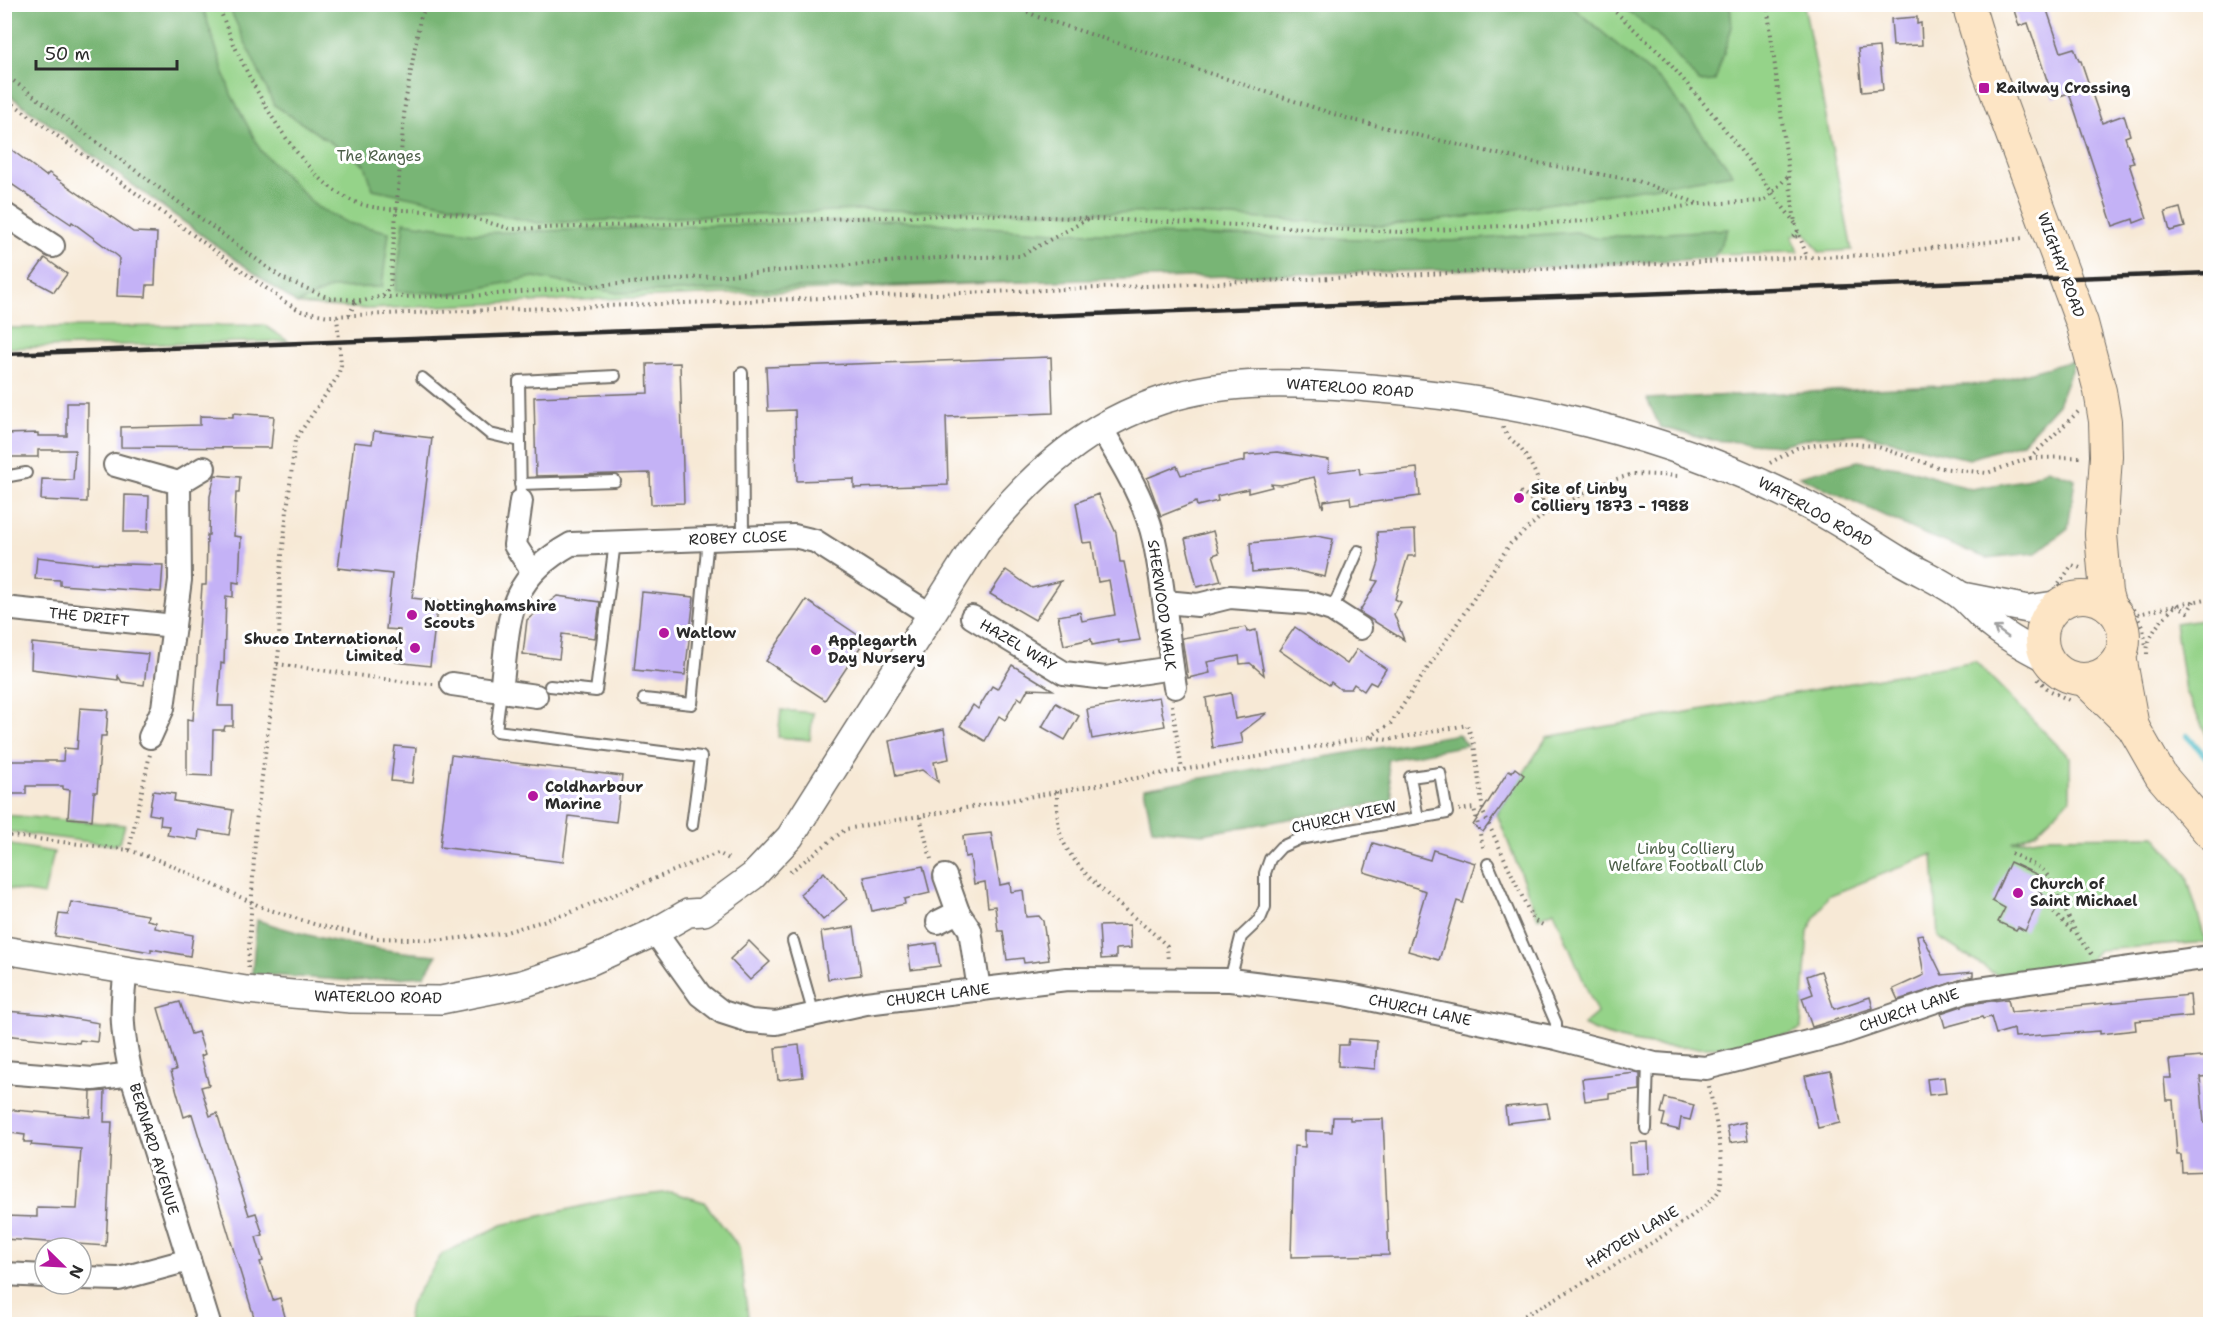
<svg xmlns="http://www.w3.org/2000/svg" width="2215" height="1329" font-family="'Shantell Sans',sans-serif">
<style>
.green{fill:#95d389;stroke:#607f5a;stroke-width:1.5}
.forest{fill:#78b575;stroke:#527050;stroke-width:1.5}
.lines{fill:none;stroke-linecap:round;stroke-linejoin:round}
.stream{stroke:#4fbcc8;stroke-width:6}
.building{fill:#c4b2f6}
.service-casing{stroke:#726e67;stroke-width:14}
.minor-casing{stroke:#726e67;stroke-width:26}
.tertiary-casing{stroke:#726e67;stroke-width:30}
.secondary-casing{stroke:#726e67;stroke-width:34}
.path{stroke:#726e67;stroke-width:4;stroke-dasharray:1.5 4.5;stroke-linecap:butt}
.service{stroke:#fff;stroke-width:10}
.minor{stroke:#fff;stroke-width:22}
.tertiary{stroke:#fff;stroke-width:27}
.secondary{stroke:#fde5c5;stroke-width:32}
.rail{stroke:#2b2b2b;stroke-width:4.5}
.oneway{stroke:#a0a0a0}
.poi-dot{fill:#b5179e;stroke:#fff;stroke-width:2}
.labels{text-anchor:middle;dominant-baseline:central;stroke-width:6;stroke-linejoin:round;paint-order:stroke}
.poi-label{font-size:15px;font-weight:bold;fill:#2b2b2b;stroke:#fff;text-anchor:start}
.park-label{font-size:15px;fill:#4b5d47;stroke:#fff}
.street-label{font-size:15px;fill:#2b2b2b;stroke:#fff}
</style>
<rect width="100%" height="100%" fill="#fff"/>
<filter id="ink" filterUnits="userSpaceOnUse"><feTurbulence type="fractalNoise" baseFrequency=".0167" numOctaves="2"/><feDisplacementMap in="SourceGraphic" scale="12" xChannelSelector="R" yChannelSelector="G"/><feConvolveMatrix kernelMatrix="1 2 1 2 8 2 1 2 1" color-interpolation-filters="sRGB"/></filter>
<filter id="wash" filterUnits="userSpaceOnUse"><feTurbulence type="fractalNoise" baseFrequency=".008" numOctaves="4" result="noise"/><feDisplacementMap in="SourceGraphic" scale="24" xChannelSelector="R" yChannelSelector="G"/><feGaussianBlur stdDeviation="1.35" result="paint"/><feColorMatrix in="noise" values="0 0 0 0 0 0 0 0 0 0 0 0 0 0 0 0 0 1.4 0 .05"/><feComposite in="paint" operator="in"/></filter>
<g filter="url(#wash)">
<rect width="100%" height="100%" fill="#f7e9d6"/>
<!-- green -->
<g class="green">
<path d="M5 4 1804 5 1852 250 1819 252 1806 233 1792 236 1798 252 1670 255 367 309 297 304 5 92Z"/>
<path d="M264 325 288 341 5 348V328Z"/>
<path d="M2210 618V742L2185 691 2175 623Z"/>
<path d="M1975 661 2070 758V799L2036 832 2012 842 2046 837 2155 836 2186 874 2206 942 2099 950 2088 963 1996 975 1938 937 1933 854 1828 896 1808 931 1801 1029 1790 1034C1765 1038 1738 1047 1713 1047 1670 1049 1621 1045 1583 1025L1597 1013 1554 911 1538 918 1497 814 1547 737Z"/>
<path d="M781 710 813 713 810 740 778 737Z"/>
<path d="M5 815 125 825 120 842 114 845 5 831Z"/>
<path d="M5 844 54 852 44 895 5 888Z"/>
<path d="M671 1192 704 1202 739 1247 749 1324H407L410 1304 442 1254 502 1225 612 1199Z"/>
</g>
<!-- forest -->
<g class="forest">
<path d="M5 4 202 5 231 94 261 151 317 207 348 223 389 232 382 287 331 288 297 304 5 92Z"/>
<path d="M228 5H1570L1664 84 1733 174 1467 217 1384 226 1161 213 859 210 538 223 373 189 365 165 274 105Z"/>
<path d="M1620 5H1730L1732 27 1715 81 1699 82 1657 34Z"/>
<path d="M892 220 1055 232 1450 241 1576 232 1594 238 1728 229 1714 258 1553 267 617 293 534 277 453 294 395 291 404 222 476 233Z"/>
<path d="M2075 360 2058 404 2023 442 1969 459 1862 434 1813 437 1780 445 1712 440 1660 427 1647 399 1986 384Z"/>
<path d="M1858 461 1904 468 1971 489 2024 480 2048 469 2075 479 2068 528 2036 553 1986 558 1919 532 1799 476Z"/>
<path d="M1458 734 1467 745 1387 760 1393 801 1203 834 1152 829 1144 788Z"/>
<path d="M257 920C316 940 374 951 437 955L424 976 355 981 252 974Z"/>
</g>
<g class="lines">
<!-- stream -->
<path class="stream" d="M2187 736 2210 761"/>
</g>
<g id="blocks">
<!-- building -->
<g class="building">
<path d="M2012 4H2045L2061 52 2074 48 2079 61H2081L2102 123 2124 115 2130 135 2125 137 2134 163 2129 164 2147 218 2134 223 2133 219 2113 226 2069 93 2053 98 2028 23 2019 26Z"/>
<path d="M1917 17V24L1921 23 1922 45 1893 46 1891 19Z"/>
<path d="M1879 47 1883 90 1862 92 1858 49Z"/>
<path d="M4 144 46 176 49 173 133 232 157 233 155 285H147L146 297 117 296 119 257 72 222 71 224 4 179Z"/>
<path d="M2180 208 2185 227 2170 231 2165 212Z"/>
<path d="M45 258 67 274 54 292 30 279Z"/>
<path d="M1051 357 1053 413 946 417 948 485 854 488V479L797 481 795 410 768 411 766 367Z"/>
<path d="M680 363 684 503 651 504 650 473 536 476 534 397 648 393 647 364Z"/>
<path d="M67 403H88L87 502 41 500 42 479 73 480 75 450H38V457H4V434L38 433V436H67Z"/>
<path d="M233 413 274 416 271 448 121 447V427L200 425V416L233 417Z"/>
<path d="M374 431 432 438 412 598 438 601 430 666 396 662 400 630 386 629 392 574 338 568 354 442 372 444Z"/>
<path d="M1277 452 1329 460 1328 472 1359 468 1360 474 1417 468 1420 496 1351 505 1350 497 1324 501 1323 508 1314 477 1281 485 1271 484 1272 487 1248 493V489L1217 496 1218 501 1197 506 1196 502 1161 516 1147 478 1177 466 1181 475 1245 461V455Z"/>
<path d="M215 475 240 477 239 493H236L234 536 241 537 239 583 233 582V597L226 596 224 664 221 663 218 706H233V726H225L224 730H213L212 776 187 775V719L193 720 202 585H206L207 535H209L210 496Z"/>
<path d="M1098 494 1116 533 1120 562H1124L1140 640 1119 643 1118 640 1092 645 1091 639 1064 645 1058 616 1080 612 1082 621 1115 615 1109 580 1098 582 1092 542 1083 543 1076 503Z"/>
<path d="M125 495 149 496 148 532H124Z"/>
<path d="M1415 530 1416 556H1408L1395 599 1401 602 1394 614 1404 640 1359 612 1378 581 1373 580 1379 562 1377 532Z"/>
<path d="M1213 531 1219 553 1213 555 1221 581 1197 587 1185 539Z"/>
<path d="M1317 536 1333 539 1325 577 1289 569 1252 572 1250 543Z"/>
<path d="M37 557 88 563 163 565 161 592 60 585V580L35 579Z"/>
<path d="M1006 570 1032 588 1061 581 1035 620 990 594Z"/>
<path d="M642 592 694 597 685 675 634 670Z"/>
<path d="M557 596 600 602 595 638 562 634 559 659 523 654 527 620Z"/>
<path d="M806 600 865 640 825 700 766 661Z"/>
<path d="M1246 627 1247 632 1256 630 1264 675 1250 663 1240 664 1239 656 1207 662 1210 673 1188 678 1182 638Z"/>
<path d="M1295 627 1347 664 1357 649 1386 669 1376 685 1370 682 1364 691 1354 684 1351 689H1340L1331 682 1329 685 1279 650Z"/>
<path d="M32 643 148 654 144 685 122 682 118 676V680L31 669Z"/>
<path d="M1012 665 1053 690 1028 689 1022 700 1018 697 1005 720 999 716 985 741 960 726 973 705 978 709 992 686 997 689Z"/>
<path d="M1231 693 1235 719 1267 713 1241 733 1243 743 1213 748 1206 698Z"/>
<path d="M1159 697 1165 726 1092 739 1087 709Z"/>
<path d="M1056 703 1079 716 1065 740 1042 727Z"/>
<path d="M80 708 108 710 106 736H101L97 792H94L92 820 68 818 70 790 63 789V786H26V794H4V761H63L64 748 77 749Z"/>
<path d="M944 729 949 759 934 762 938 782 922 770 896 776 889 741Z"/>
<path d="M395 746 416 748 412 783 391 781Z"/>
<path d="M451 755 622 776 616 822 569 816 563 862 440 847Z"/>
<path d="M1515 768 1524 775 1483 832 1473 825 1509 770 1512 772Z"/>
<path d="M153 791 175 794 174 801 233 810 229 835 199 830 198 840 167 835 169 826 160 825 161 816 149 814Z"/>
<path d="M991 833 1000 885 1010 883 1011 892 1023 890 1026 917 1039 916 1043 921 1049 960 1024 963 1023 958 1007 960 1003 931H998L995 906 988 907 985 882 974 884 970 856 965 857 963 836Z"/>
<path d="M1373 843 1430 860 1433 850 1475 863 1463 903 1457 901 1439 960 1408 951 1426 891 1364 872Z"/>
<path d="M2010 862 2038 875 2035 883 2039 886 2036 891 2042 894 2025 931 2018 927 2016 930 1998 922 2005 908 1992 901Z"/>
<path d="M923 866 930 893 904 899 905 904 872 911 864 877Z"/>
<path d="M824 872 847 899 823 920 800 894Z"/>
<path d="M71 902 148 915 147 920 156 922 155 928 193 935 190 956 151 949V952L55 936 59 914 68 915Z"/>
<path d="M1130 925 1131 948 1116 949V958L1101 959 1099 926Z"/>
<path d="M854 927 861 975 828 979 821 932Z"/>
<path d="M1922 934 1942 975 1973 972V976L1898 1000 1893 989 1924 975 1917 935Z"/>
<path d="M749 941 770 962 750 980 730 959Z"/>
<path d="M936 943 940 966 911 970 908 947Z"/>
<path d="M1821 971 1834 1009 1870 997 1873 1008 1812 1027 1802 998 1813 994 1807 976Z"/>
<path d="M2190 995 2192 1016 2135 1021 2136 1030 2100 1034V1031L2015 1037 2014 1029 1996 1034 1991 1017 1983 1019 1982 1017 1945 1027 1941 1013 1968 1004 2008 999 2011 1012Z"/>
<path d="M180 1002 191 1034 198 1032 205 1054 201 1056 209 1085 201 1087 210 1116 217 1113 249 1215 256 1213 263 1235 256 1237 263 1261 260 1262 273 1300 280 1298 287 1324H258L254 1317 192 1114 184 1117 171 1071 176 1070 158 1008Z"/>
<path d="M6 1011 53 1015 99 1023 97 1042 80 1040 79 1043 4 1035Z"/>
<path d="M1349 1039 1377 1041 1375 1069 1338 1066 1339 1045H1348Z"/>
<path d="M799 1045 803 1077 778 1080 775 1048Z"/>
<path d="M2211 1056V1076L2200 1077 2204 1123 2209 1122 2211 1171 2182 1172 2181 1155H2177L2173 1100H2166L2164 1078H2171L2169 1060Z"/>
<path d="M1831 1071 1840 1123 1818 1128 1805 1076Z"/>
<path d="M1636 1073 1640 1074V1090L1609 1094V1098L1585 1101 1582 1079Z"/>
<path d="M1944 1077 1946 1093 1929 1095 1927 1079Z"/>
<path d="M105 1091 104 1122H112L106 1246 4 1239V1216L37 1217V1208L77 1209 81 1149 31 1145 32 1142H24L25 1135 4 1132V1109L90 1117 91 1092Z"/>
<path d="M1665 1098 1694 1105 1690 1120 1681 1118 1679 1130 1662 1126 1665 1114 1661 1113Z"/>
<path d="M1547 1103 1550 1118 1507 1123 1505 1107Z"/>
<path d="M1333 1117H1350V1120L1383 1119 1389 1255 1291 1257 1294 1146 1305 1147V1131L1332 1132Z"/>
<path d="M1745 1122 1748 1140 1730 1143 1727 1126Z"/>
<path d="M1648 1142 1649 1173 1631 1174 1630 1143Z"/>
</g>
</g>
</g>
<g filter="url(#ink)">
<use href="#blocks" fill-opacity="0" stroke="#726e67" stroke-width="1.5"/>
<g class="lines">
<defs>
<g id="service">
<path d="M742 373 743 537"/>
<path d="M422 378 490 434 520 441"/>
<path d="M4 477 26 473"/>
<path d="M520 484 615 481"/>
<path d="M521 501 519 381 615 376"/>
<path d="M1332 610 1358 551"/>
<path d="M550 686 596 691 615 542"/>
<path d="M501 691 496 731 701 757 692 825"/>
<path d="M644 699 692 704 708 538"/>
<path d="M1488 864 1556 1023V1038"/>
<path d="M793 941 814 1015"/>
<path d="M1230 980 1241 937 1260 919 1265 907V873L1270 859 1281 847 1299 839 1447 813 1440 773 1410 777 1418 818"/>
<path d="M1646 1129 1648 1062"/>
</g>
<g id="minor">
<path d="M4 214 53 246"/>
<path d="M1101 428C1122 463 1145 500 1154 540 1165 589 1167 638 1175 687"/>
<path d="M115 465 179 483 180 580 163 708 150 737"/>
<path d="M179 483 204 468"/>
<path d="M521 501 515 545 532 571"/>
<path d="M1165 602 1198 605 1230 597 1310 603 1332 610 1360 628"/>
<path d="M4 608 174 626"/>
<path d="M972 617 1064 673 1105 678 1172 668"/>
<path d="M452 684 536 696"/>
<path d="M501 691C510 621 503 582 571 544L794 536 815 541 931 615"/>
<path d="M945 876 958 912 970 930 979 990"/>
<path d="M938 922 958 912"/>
<path d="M655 932 700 995 722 1012 750 1021 776 1023 866 1003 1067 979 1230 980 1345 994 1556 1038 1655 1064 1706 1068 1839 1034 1965 991 2210 957"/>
<path d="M126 970C120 1013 122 1032 131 1074L209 1324"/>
<path d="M4 1072 93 1079 131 1074"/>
<path d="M4 1274 45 1276"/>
<path d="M81 1278 119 1279 189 1260"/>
</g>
<g id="tertiary">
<path d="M1962 596 2028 609 2061 604"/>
<path d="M4 950 246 990 351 999 441 1000 522 984 589 962 655 932 688 913 704 912 753 876 790 837 976 544C1023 484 1078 430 1151 404 1218 379 1289 382 1358 387 1511 398 1671 434 1807 505 1841 522 1872 544 1904 563 1923 574 1944 583 1961 596 1972 605 1981 617 1992 625 2009 639 2028 649 2048 659"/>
</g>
<g id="secondary">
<path d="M1968 4 1987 67 2082 323 2100 391 2105 421 2106 456 2101 534 2106 593 2110 607"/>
<circle cx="2083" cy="638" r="41"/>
<path d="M2120 656 2133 727"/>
<path d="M2084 679 2133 727 2161 776 2210 833"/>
</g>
</defs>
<!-- service casing -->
<use href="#service" class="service-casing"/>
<!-- minor casing -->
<use href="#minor" class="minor-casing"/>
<!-- tertiary casing -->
<use href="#tertiary" class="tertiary-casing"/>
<!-- secondary casing -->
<use href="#secondary" class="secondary-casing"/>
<!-- path -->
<g class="path">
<path d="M218 4C238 63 300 189 364 205 390 212 420 209 446 213 468 215 491 224 512 229L978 214 1402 232 1584 221 1700 204 1764 201 1789 175"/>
<path d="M1011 4 1038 17 1349 119 1532 162 1638 181 1699 204"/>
<path d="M1607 4 1664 57 1717 119 1795 223"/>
<path d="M1767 4 1795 223 1807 257"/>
<path d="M4 74 282 278 329 298 361 300"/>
<path d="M4 97 285 302 301 311 329 316 1099 288 1868 255 2025 238"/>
<path d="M1798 231 1792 237 1800 236"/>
<path d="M383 297 471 296 937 258 1020 256 1088 219"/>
<path d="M349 315 355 303 383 296 390 287 405 104 420 19 427 4"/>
<path d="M1503 427C1507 438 1513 440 1520 448 1536 469 1543 488 1543 514"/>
<path d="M2030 458 2083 457"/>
<path d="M1770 463 1797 448 1835 442 1875 446 1941 468 1987 473 2030 458 2080 410"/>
<path d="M1520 492 1543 508"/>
<path d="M2059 584 2072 565 2080 568"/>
<path d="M2177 605 2188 612 2194 601"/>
<path d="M2133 609 2143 628 2146 646"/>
<path d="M2138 614 2210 598"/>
<path d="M2147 654C2147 634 2163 618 2176 605"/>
<path d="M277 664 413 683 434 684"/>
<path d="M2038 679 2049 690 2069 700"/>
<path d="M1172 705 1182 770"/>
<path d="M1370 737 1391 723 1510 544 1543 515 1607 482 1633 474 1680 476"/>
<path d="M1057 791C1057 803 1057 816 1059 828 1067 872 1136 915 1167 946L1168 962"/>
<path d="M1459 810 1474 808 1484 851"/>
<path d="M920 817 932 863"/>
<path d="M4 835 129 850 166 863 264 908 317 925 378 938 443 940 503 933 566 914 718 853 731 860"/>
<path d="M129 850 150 754"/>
<path d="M2011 853 2042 869 2047 875 2078 936 2092 954"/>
<path d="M790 872 846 829 1370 737 1388 740 1467 725 1474 744 1483 812 1533 920 1543 925"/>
<path d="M2041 900 2074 933"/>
<path d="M248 968 256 822 279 649 280 573 295 440 338 376 341 365 337 316"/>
<path d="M1509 1324C1545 1304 1706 1219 1719 1190 1728 1169 1713 1109 1709 1086"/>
</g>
<!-- service -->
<use href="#service" class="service"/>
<!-- minor -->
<use href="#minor" class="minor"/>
<!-- tertiary -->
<use href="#tertiary" class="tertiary"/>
<!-- secondary -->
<use href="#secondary" class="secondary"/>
<!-- rail -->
<path class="rail" d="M4 354 2210 273"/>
</g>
<!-- one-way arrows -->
<defs><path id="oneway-shaft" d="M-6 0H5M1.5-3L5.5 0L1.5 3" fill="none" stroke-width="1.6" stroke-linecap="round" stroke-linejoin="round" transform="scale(1.5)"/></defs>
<use class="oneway" href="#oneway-shaft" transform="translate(2001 632) rotate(-145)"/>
</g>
<!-- markers -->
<g class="poi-dot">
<rect x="1978" y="82" width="12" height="12" rx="3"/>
<circle cx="1519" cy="498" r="6"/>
<circle cx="412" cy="615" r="6"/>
<circle cx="664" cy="633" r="6"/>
<circle cx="415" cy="648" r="6"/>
<circle cx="816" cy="650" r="6"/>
<circle cx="533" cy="796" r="6"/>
<circle cx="2018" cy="893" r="6"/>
</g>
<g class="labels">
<!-- poi labels -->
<g class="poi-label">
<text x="1996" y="88">Railway Crossing</text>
<text x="1531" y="489">Site of Linby<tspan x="1531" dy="17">Colliery 1873 - 1988</tspan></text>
<text x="424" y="606">Nottinghamshire<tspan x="424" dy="17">Scouts</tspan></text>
<text x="676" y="633">Watlow</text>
<text x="403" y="639" text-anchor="end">Shuco International<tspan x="403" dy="17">Limited</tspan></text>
<text x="828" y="641">Applegarth<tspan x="828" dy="17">Day Nursery</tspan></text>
<text x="545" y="787">Coldharbour<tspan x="545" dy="17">Marine</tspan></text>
<text x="2030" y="884">Church of<tspan x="2030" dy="17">Saint Michael</tspan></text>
</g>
<!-- park labels -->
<g class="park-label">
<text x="379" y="156">The Ranges</text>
<text x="1686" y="849">Linby Colliery<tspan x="1686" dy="17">Welfare Football Club</tspan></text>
</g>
<!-- street labels -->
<g class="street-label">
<text transform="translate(2061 265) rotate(70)">WIGHAY ROAD</text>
<text transform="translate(1350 388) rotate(4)">WATERLOO ROAD</text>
<text transform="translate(1815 512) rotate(29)">WATERLOO ROAD</text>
<text transform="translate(738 538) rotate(-2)">ROBEY CLOSE</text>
<text transform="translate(1162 605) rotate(82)">SHERWOOD WALK</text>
<text transform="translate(89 617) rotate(6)">THE DRIFT</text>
<text transform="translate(1018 645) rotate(31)">HAZEL WAY</text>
<text transform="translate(1344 817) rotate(-12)">CHURCH VIEW</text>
<text transform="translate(938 995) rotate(-7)">CHURCH LANE</text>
<text transform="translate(378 997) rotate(1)">WATERLOO ROAD</text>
<text transform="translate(1420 1010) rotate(12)">CHURCH LANE</text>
<text transform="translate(1909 1010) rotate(-19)">CHURCH LANE</text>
<text transform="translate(154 1149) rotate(73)">BERNARD AVENUE</text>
<text transform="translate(1632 1237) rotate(-31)">HAYDEN LANE</text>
</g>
</g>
<!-- margin -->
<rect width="2215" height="1329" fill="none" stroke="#fff" stroke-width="24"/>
<!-- north arrow -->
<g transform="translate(63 1266) rotate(114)"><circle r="28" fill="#ffffff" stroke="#aaaaaa" stroke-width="1.5"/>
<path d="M0-4.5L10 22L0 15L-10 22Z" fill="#b5179e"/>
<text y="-9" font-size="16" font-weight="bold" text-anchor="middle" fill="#2b2b2b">N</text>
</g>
<!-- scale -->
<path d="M36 60v9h141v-9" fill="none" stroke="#2b2b2b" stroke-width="3"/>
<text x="45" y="60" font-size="18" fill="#2b2b2b" stroke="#ffffff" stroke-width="4.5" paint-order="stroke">50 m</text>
</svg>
